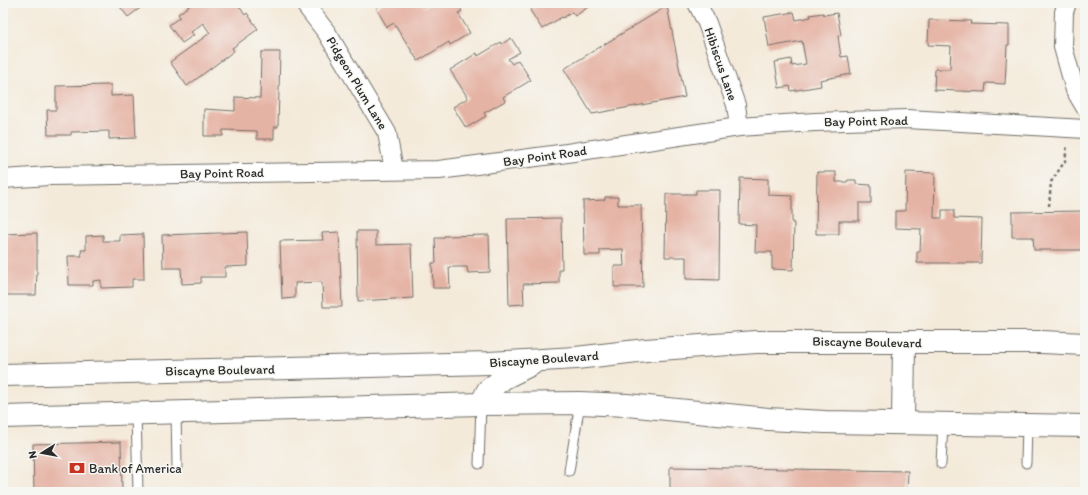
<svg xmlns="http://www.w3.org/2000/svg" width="1088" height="495" font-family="Itim,sans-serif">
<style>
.building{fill:#e5b3a4}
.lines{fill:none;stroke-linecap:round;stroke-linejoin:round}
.service-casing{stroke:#716e68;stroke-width:11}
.minor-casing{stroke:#716e68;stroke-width:20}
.primary-casing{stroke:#716e68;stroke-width:24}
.path{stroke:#716e68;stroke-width:2.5;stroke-dasharray:3 3;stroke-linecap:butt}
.service{stroke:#fff;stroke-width:9}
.minor{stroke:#fff;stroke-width:18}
.primary{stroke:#fff;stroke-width:22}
.labels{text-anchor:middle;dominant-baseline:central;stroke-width:3;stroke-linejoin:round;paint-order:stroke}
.street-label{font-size:13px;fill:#2b2b2b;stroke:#f6f6f2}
.poi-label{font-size:13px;fill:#2b2b2b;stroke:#f6f6f2;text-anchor:start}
</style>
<rect width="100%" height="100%" fill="#f6f6f2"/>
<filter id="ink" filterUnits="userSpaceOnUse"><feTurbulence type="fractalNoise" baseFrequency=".025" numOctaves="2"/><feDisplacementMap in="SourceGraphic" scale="8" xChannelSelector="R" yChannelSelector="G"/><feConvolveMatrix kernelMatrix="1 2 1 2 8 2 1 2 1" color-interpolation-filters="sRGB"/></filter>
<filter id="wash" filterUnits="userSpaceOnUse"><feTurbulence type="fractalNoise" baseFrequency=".012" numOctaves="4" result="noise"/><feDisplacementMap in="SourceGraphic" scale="16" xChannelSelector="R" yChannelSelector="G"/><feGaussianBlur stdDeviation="0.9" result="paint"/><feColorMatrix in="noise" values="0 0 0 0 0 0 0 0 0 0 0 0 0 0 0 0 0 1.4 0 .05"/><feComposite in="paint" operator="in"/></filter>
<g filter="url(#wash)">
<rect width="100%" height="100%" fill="#f4eada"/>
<g id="blocks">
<!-- building -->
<g class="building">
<path d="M117 3H147L128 17Z"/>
<path d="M193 3H237L245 15 247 13 258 29 232 48 234 51 187 86 170 62 210 33 203 23 191 32 194 35 182 43 169 25 180 17 178 14Z"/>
<path d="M383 3H422L424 7 431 3H457L462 11 458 13 470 33 450 45 449 42 418 61 394 23 387 27 376 8Z"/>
<path d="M541 3H590L591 5 575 16 572 12 563 18 562 17 542 29 530 10Z"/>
<path d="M996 3H1009V4L996 6Z"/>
<path d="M667 6 685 97 592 114 564 69Z"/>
<path d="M794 12 796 20 811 17 810 15 823 13 824 15 837 13 841 35 838 36 841 57 848 56 851 74 820 80 821 86 791 91 790 86 779 88 775 62 791 59 792 66 806 64 802 41 769 47 764 17Z"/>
<path d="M929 20 971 21 970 24 1009 25V45H1007L1005 84 986 83 985 92 934 90 935 69H950L951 46 928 45Z"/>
<path d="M511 38 520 52 508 59 512 64 518 60 531 80 503 97 505 101 484 113 486 116 466 128 453 107 468 98 450 70 477 53 478 56 501 42 502 44Z"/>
<path d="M261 52H280L278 127H274V139H257V131L223 130V136H204V109L235 111V97L260 98Z"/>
<path d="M111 85V96L134 95 136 138 109 139V131L71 132V135H48L47 110H56V86Z"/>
<path d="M817 172H836V182H847L848 180H856V184L871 185V203H859V221H839V234H816Z"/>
<path d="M906 172 935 173 934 218H942V210H954V218L982 219 981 263H917V252H920L921 229 895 228V211H905Z"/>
<path d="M740 178 768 179V195L792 196V223H794L793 270 772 269V252H755L756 225 739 224Z"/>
<path d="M696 190H720L719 280 686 279V257H665L666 194H696Z"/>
<path d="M605 197H618V205H641L643 287H614V266H624L623 249 600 250V255H584L583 201 605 200Z"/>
<path d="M1085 211V250H1034L1033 237H1012V212Z"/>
<path d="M561 218 562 269H559V283L523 284 524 304 509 305 507 219Z"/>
<path d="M357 231H376V245L411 244 413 298 358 301Z"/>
<path d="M247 232 248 266 225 267V277H201V283L182 284 181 268H163L162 235Z"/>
<path d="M339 232 342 307H323L322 282 295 283V298L282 299 280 241 323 240 322 233Z"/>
<path d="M37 233V271L36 295H5V289H3V234Z"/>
<path d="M143 234 144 279H132V287L101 288V280L93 281V285H69L68 256H82L81 250H86V236L103 235V241H120V235Z"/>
<path d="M489 235 490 272 468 273 467 267H449L450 288H433L432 263H436L435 238H443L444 236Z"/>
<path d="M121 442 122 492H34L33 444Z"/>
<path d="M670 467 908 471 907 492H670Z"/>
</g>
</g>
</g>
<g filter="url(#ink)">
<use href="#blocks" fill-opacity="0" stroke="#716e68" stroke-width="1"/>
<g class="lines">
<defs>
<g id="service">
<path d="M176 411 177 467"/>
<path d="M136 413 138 492"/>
<path d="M1026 463 1027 425"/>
<path d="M479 464 481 404"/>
<path d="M941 464 943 423"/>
<path d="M569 471 580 403"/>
<path d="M1085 492V490"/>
</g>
<g id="minor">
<path d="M304 3 327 33 387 133 394 170"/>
<path d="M697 3 707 23 736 105 739 127"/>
<path d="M1067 3 1064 12 1063 47 1075 90 1085 107"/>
<path d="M3 179 49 176 439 170 567 153 739 127 815 122 907 119 1085 129"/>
</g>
<g id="primary">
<path d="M3 375 489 363 576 358 646 350 756 342H1042L1085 344"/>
<path d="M481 404 488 390 504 378 532 364"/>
<path d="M3 417 481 404 580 403 627 405 768 419 825 422 1085 426"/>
<path d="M903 423 904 343"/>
</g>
</defs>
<!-- service casing -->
<use href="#service" class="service-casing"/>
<!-- minor casing -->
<use href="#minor" class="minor-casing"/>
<!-- primary casing -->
<use href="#primary" class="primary-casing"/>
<!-- path -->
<path class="path" d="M1049 206 1051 182 1065 161 1067 145"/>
<!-- service -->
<use href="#service" class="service"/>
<!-- minor -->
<use href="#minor" class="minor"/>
<!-- primary -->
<use href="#primary" class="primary"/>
</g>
</g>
<!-- icons -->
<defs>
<symbol id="bank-bare" viewBox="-9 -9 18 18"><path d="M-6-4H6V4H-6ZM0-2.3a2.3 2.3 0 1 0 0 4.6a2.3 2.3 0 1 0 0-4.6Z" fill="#c8321e" stroke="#f6f6f2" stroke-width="2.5" paint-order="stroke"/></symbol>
</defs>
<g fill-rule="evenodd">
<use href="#bank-bare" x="66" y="457" width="22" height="22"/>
</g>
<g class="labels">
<!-- street labels -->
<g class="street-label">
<text transform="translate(721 64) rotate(71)">Hibiscus Lane</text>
<text transform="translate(357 83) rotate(59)">Pidgeon Plum Lane</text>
<text transform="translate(866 121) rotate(-1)">Bay Point Road</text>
<text transform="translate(545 156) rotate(-8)">Bay Point Road</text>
<text transform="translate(222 173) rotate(-1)">Bay Point Road</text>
<text transform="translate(867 342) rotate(1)">Biscayne Boulevard</text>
<text transform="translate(544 359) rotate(-4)">Biscayne Boulevard</text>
<text transform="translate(220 370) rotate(-1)">Biscayne Boulevard</text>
</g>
<!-- poi labels -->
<g class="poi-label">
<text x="89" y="468">Bank of America</text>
</g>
</g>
<!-- margin -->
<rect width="1088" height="495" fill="none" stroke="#f6f6f2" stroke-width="16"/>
<!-- north arrow -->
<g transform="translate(42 453) rotate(259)" stroke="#f6f6f2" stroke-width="3" paint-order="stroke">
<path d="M0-3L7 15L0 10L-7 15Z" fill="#2b2b2b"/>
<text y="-6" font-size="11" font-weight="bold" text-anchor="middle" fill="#2b2b2b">N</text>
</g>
</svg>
